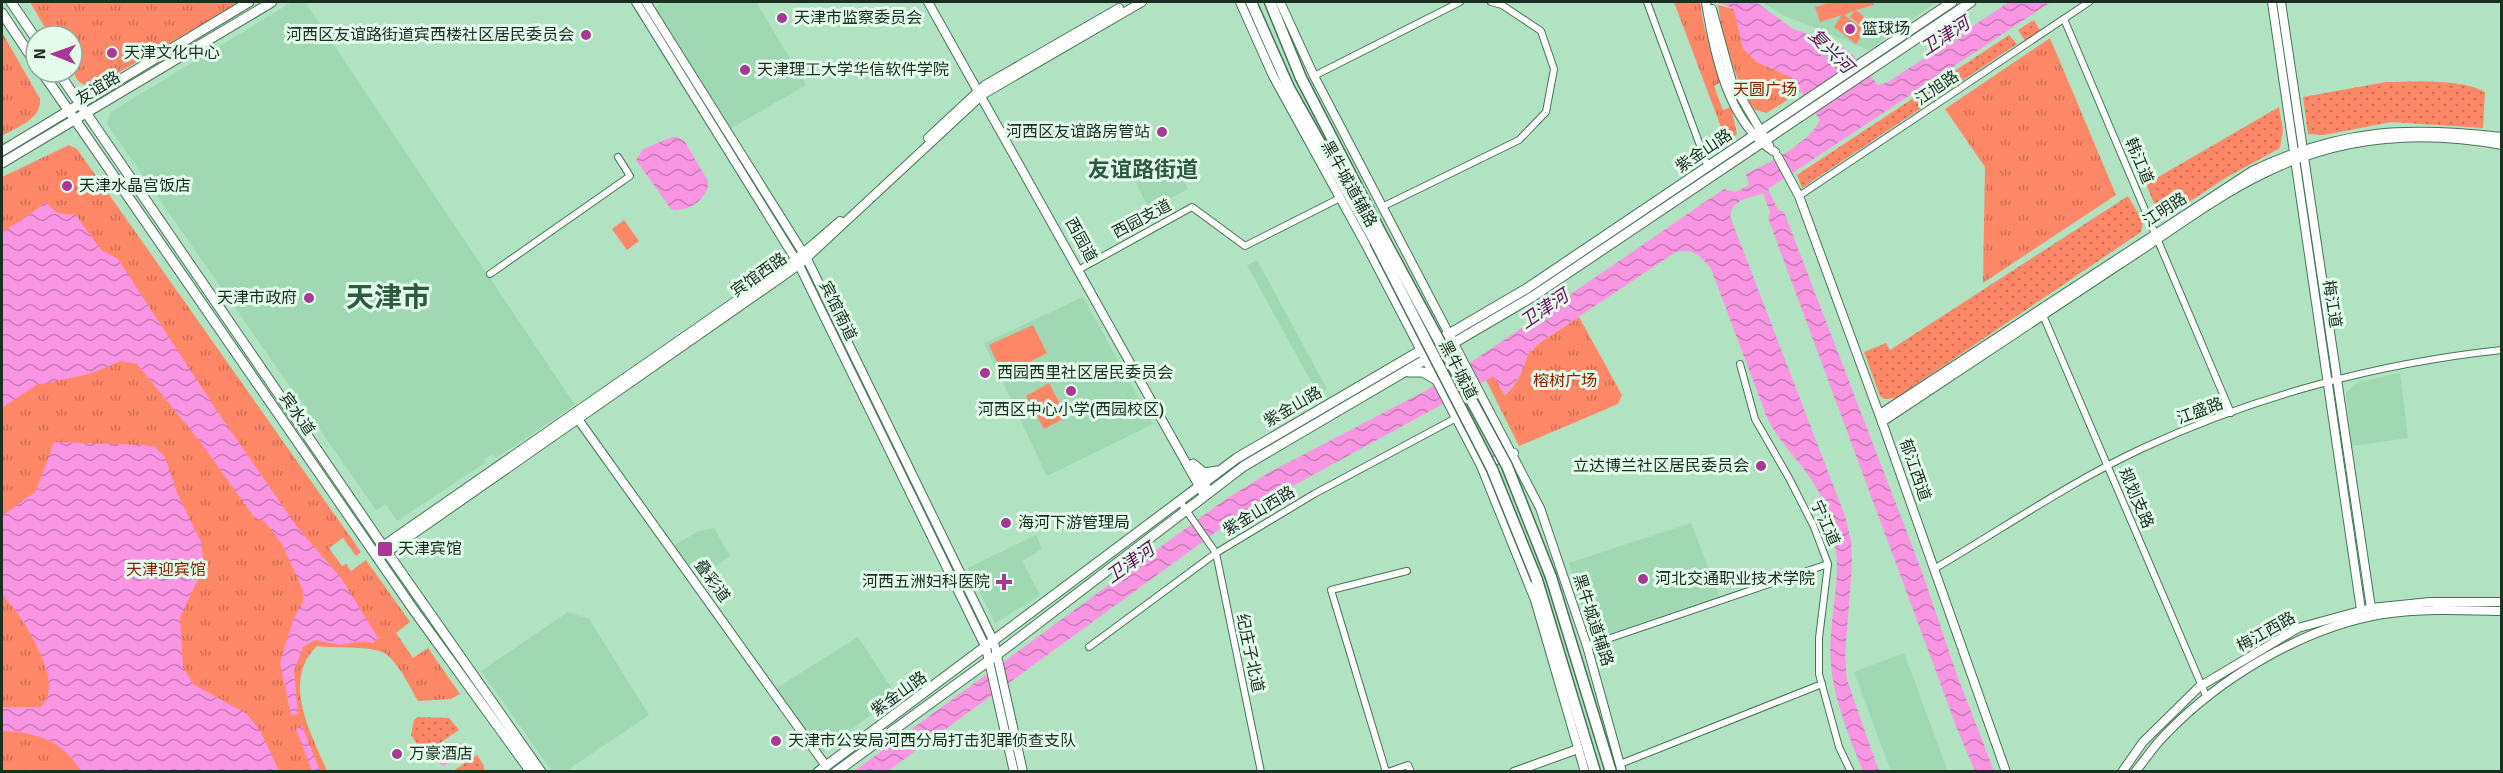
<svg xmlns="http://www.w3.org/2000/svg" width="2503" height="773" font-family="Signika,'Noto Sans SC',sans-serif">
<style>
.built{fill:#a0d8b3}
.grass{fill:url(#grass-dots)}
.park{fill:url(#park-tufts)}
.pitch{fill:#fe8768}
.water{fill:url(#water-waves)}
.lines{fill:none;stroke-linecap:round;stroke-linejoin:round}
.street-casing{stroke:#477458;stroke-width:8}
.secondary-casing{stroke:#477458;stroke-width:10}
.primary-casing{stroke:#477458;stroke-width:11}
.highway-casing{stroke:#477458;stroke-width:13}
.street{stroke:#fff;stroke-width:6}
.secondary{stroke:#fff;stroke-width:8}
.primary{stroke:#fff;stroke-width:9}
.highway{stroke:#fff;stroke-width:10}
.highway-bridge-casing{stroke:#477458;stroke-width:13;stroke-linecap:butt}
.highway-bridge{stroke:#fff;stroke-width:10}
.poi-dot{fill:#a83895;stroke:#e4fceb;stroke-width:2}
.labels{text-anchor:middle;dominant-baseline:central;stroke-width:6;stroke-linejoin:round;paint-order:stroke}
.poi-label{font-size:16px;fill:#1a2e21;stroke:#e4fceb;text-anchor:start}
.street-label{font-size:16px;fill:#1a2e21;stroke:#e4fceb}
.park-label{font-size:16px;fill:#8c2000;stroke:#e4fceb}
.water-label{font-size:18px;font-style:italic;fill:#690e5c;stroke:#e4fceb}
.district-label{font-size:22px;font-weight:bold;fill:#2e5b40;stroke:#e4fceb}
.town-label{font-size:28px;font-weight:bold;fill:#2e5b40;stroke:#e4fceb}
</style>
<defs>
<pattern id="grass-dots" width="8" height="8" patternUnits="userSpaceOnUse" patternTransform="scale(1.5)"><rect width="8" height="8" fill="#fe8768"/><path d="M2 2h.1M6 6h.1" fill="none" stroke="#cd6f55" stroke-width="1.8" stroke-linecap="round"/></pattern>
<pattern id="park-tufts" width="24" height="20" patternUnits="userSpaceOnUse" patternTransform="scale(1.5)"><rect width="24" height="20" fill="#fe8768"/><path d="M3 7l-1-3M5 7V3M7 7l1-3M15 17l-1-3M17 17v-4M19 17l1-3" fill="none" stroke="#cd6f55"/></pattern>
<pattern id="water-waves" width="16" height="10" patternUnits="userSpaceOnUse" patternTransform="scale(1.5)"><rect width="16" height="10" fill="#fa95e4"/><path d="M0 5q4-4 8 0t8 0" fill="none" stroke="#ca7ab8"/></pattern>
</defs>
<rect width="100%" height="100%" fill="#b1e2c1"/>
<!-- built -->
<g class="built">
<path d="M292 2H305L575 405 496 458 492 454 484 459 486 462 397 521 386 504 376 510 107 124 111 112Z"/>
<path d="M663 2H756L806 85 730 129 654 8Z"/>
<path d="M1762 2H1936L1869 50 1783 15Z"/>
<path d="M1174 161 1188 189 1149 209 1136 183Z"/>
<path d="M1257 260 1327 389 1318 394 1247 265Z"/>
<path d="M1083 297 1153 424 1047 476 984 343Z"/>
<path d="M2400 373 2408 438 2352 446 2346 393 2358 382Z"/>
<path d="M1691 523 1719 596 1593 639 1569 563Z"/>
<path d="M714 528 730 556 699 578 673 546 699 531Z"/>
<path d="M1036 535 1042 549 1022 561 1040 595 995 623 968 568Z"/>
<path d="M568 612 589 619 649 715 566 771H552L481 671Z"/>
<path d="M858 637 896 695 823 752 775 689Z"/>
<path d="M1904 653 1947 769 1941 771H1891L1854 672Z"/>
</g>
<!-- grass -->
<g class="grass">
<path d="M2034 20 2041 32 2025 41 2018 30Z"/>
<path d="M2009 35 2017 44 1802 188 1797 175Z"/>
<path d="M2386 82C2414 82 2460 78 2485 92L2483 128 2391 122 2324 135 2308 134 2303 97Z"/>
<path d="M2279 107 2283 130 2280 148 2227 177 2168 216 2158 213 2146 184Z"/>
<path d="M2128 196 2143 222 2141 232 1896 398 1884 399 1880 396 1864 352 1886 343 1890 350Z"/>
<path d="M418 717 449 718 459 730 424 754 411 735 414 720Z"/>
<path d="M477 755 484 766V771H453Z"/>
</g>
<!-- park -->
<g class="park">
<path d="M30 2H241L95 86C67 88 72 56 72 36H50Z"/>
<path d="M1674 2H1700L1704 26 1721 82 1714 86 1723 110 1731 107 1737 134 1727 143Z"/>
<path d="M1718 5 1734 9 1743 48 1757 62 1791 77 1801 91 1767 113 1755 110C1736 85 1722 36 1718 5Z"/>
<path d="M2 32 40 99C42 119 17 127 2 136Z"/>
<path d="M2050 38 2116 195 1983 283 1985 167 1945 109Z"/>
<path d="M69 145 77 149 361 552 356 556 343 538 329 548 342 566 346 564 351 571 366 560 410 622 396 633 413 658 428 648 460 694 451 699 418 701C409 686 400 665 386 654 374 645 334 649 317 646 281 681 311 733 327 771L2 772V177Z"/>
<path d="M1579 317 1622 395 1618 404 1519 446 1486 380 1494 376 1505 395C1520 382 1523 367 1530 349L1532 351 1539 343Z"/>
</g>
<!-- pitch -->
<g class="pitch">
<path d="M1832 2H1873L1874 5 1856 10 1869 21 1863 28 1850 17 1854 11 1844 15 1866 31 1856 44 1834 27 1842 15 1820 22 1815 7Z"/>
<path d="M624 220 639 241 627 250 612 229Z"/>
<path d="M1033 325 1047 353 1003 376 989 345Z"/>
<path d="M1049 383 1067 417 1044 429 1026 396Z"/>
</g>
<!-- water -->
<g class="water">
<path d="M1718 2H1756L1793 29 1836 42 1853 55 1878 85 1888 82 2009 2H2051L1768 189 1778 210 1784 212 1921 569 1957 675 1994 771H1975L1958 731 1768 218 1770 212 1763 193C1749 199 1733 198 1730 216L1845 516 1851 540 1852 565 1845 656 1847 680 1879 771H1863C1845 726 1827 685 1831 635 1833 600 1842 569 1833 535 1829 520 1825 504 1818 491 1805 466 1782 447 1768 420L1711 269C1701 256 1693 248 1676 252L1539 343 1532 351 1530 349C1523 367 1520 382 1504 395L1494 376 1238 516 888 771 853 772 1226 499 1270 472 1425 391 1476 359 1724 189 1736 192 1749 185 1746 174C1769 163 1810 143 1820 120L1795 82 1791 77 1757 62 1743 48 1734 9Z"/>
<path d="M672 137H678L685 142 708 181C710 198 686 214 671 209L636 160 643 149Z"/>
<path d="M47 202C56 216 62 213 76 215L101 250 118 259 217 411 298 528 341 578 378 638 373 643 363 641 339 645 315 640 303 647 294 671 298 714 291 715 280 663 293 620 303 602V590L283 546 265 522 254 517 198 439 137 364 121 361 89 374 36 385 2 408V233Z"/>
<path d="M54 442 142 445 155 447 165 457 177 493 201 542 204 567 180 617 183 667 193 684 247 714 261 732 279 771H81C62 740 36 732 2 731V707H40C65 688 31 633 18 614 14 607 4 599 2 591 0 581 2 530 2 516L36 491Z"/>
<path d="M302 726 320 771H312L296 729Z"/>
<path d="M459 742 464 746 465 751 444 766 439 763 438 757Z"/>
</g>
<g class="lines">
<defs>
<g id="street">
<path d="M1647 2 1708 167"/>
<path d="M2064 19 2231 413"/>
<path d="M1314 76 1460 2"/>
<path d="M1799 196 2089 2"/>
<path d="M1382 207 1519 140 1546 112 1554 69 1541 31 1502 5 1491 2"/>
<path d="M1080 269 1192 207 1245 246 1340 198"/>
<path d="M490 274 630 176 618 157"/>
<path d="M2042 313 2207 698"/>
<path d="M1740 364 1755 419 1789 478 1814 527 1828 564 1819 638V674L1839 747 1851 772"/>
<path d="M1179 500 1216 553 1261 772"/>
<path d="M1934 569C2004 528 2070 482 2143 448 2255 396 2379 363 2502 350"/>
<path d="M1587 646 1828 564"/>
<path d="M1089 647 1216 553 1314 494 1456 418"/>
<path d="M1620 764 1822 684"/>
<path d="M1386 772 1331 590 1407 571"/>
<path d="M1388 772 1408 765 1411 772"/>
</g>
<g id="secondary">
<path d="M636 2 799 265 986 648 1014 772"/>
<path d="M646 2 807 259 994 642 1023 772"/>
<path d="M928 2 1204 495"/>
<path d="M1240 2 1273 76 1366 245 1481 466 1535 600 1585 772"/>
<path d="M1280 2 1314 76 1540 508 1587 646 1622 772"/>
<path d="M1706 2C1714 53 1728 124 1775 152"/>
<path d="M2272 2 2361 610"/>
<path d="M2281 2 2371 608"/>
<path d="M1712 9 1732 82 1769 145"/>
<path d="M928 138 985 85 1119 8"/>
<path d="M1778 157 1799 196 1882 422 2006 772"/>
<path d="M1880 414 2252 171C2340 129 2406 126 2502 137"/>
<path d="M575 415 826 766"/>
<path d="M1882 422C1961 370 2039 317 2117 266 2166 235 2214 197 2267 172 2341 136 2422 130 2502 145"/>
<path d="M1194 465 1209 491"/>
<path d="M1483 465 1514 453"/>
<path d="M374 552 796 259 840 221"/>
<path d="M379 558 799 265 982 95 1142 2"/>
<path d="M1514 772 1578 749"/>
<path d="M2122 772 2143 742 2199 687 2298 628 2371 608 2430 602H2502"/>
<path d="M2135 772C2145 760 2153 747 2164 736 2219 678 2304 627 2383 614 2423 608 2462 610 2502 611"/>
</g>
<g id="primary">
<path d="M11 2 36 39"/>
<path d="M2 13 36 64"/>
<path d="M42 72 413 609 531 772"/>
<path d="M58 72 387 552 541 772"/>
<path d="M2 151 249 2"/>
<path d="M2 163 272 2"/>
<path d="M1409 372H1423L1435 379"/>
<path d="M1193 464 1204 473 1217 471"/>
<path d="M818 772 1237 458 1526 289 1952 2"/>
<path d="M836 772 998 654 1244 466 1532 297 1971 2"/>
</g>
<g id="highway">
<path d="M1251 2 1289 88 1375 241"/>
<path d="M1270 2 1301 78 1383 237"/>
<path d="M1551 577 1611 772"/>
<path d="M1537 580 1595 772"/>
</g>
</defs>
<!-- street casing -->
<use href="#street" class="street-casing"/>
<!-- secondary casing -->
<use href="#secondary" class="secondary-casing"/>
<!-- primary casing -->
<use href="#primary" class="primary-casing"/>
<!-- highway casing -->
<use href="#highway" class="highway-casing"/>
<!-- street -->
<use href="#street" class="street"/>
<!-- secondary -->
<use href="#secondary" class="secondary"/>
<!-- primary -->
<use href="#primary" class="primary"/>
<!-- highway -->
<use href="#highway" class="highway"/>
<defs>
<g id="highway-bridge">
<path d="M1383 237 1507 466 1551 577"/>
<path d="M1375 241 1492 469 1537 580"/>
</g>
</defs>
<!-- highway-bridge casing -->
<use href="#highway-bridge" class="highway-bridge-casing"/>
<!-- highway-bridge -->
<use href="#highway-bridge" class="highway-bridge"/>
</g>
<!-- markers -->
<g class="poi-dot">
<circle cx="782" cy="18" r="6"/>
<circle cx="1850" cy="29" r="6"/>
<circle cx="586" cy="35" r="6"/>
<circle cx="112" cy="53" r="6"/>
<circle cx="745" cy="70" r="6"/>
<circle cx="1162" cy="132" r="6"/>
<circle cx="67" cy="186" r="6"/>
<circle cx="309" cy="298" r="6"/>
<circle cx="985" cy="373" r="6"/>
<circle cx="1071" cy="391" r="6"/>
<circle cx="1761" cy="466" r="6"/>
<circle cx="1006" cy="523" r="6"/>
<rect x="377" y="541" width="16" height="16" rx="3"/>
<circle cx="1643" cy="579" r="6"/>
<path d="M1001 573h6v6h6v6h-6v6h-6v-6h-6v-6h6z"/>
<circle cx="776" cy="741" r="6"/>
<circle cx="397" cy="754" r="6"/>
</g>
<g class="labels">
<!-- poi labels -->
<g class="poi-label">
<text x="794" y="18">天津市监察委员会</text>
<text x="1862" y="29">篮球场</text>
<text x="574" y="35" text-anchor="end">河西区友谊路街道宾西楼社区居民委员会</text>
<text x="124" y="53">天津文化中心</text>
<text x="757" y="70">天津理工大学华信软件学院</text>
<text x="1150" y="132" text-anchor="end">河西区友谊路房管站</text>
<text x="79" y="186">天津水晶宫饭店</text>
<text x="297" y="298" text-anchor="end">天津市政府</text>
<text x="997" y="373">西园西里社区居民委员会</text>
<text x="1071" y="410" text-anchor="middle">河西区中心小学(西园校区)</text>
<text x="1749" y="466" text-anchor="end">立达博兰社区居民委员会</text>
<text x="1018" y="523">海河下游管理局</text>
<text x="398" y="549">天津宾馆</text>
<text x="1655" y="579">河北交通职业技术学院</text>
<text x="990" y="582" text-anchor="end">河西五洲妇科医院</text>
<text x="788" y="741">天津市公安局河西分局打击犯罪侦查支队</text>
<text x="409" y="754">万豪酒店</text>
</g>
<!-- street labels -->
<g class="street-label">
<text transform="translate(98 88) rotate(-31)">友谊路</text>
<text transform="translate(1937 88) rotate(-34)">江旭路</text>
<text transform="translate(1704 151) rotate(-34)">紫金山路</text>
<text transform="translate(2139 161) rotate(67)">韩江道</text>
<text transform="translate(1349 184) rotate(61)">黑牛城道辅路</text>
<text transform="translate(2165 210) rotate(-33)">江明路</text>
<text transform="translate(1142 219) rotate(-28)">西园支道</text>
<text transform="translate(1081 240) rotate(61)">西园道</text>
<text transform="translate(759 275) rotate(-35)">宾馆西路</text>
<text transform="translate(2332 304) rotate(81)">梅江道</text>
<text transform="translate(838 311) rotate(64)">宾馆南道</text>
<text transform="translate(1458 370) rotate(63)">黑牛城道</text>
<text transform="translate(1293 407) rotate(-30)">紫金山路</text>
<text transform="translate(2200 411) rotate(-20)">江盛路</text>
<text transform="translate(297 414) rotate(55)">宾水道</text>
<text transform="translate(1915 470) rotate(71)">郁江西道</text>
<text transform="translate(2136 498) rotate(67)">规划支路</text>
<text transform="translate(1259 511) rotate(-31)">紫金山西路</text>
<text transform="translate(1825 523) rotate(66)">宁江道</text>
<text transform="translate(712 581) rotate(54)">叠彩道</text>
<text transform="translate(1593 620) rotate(72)">黑牛城道辅路</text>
<text transform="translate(2266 632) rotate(-29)">梅江西路</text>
<text transform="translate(1250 653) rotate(78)">纪庄子北道</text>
<text transform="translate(899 694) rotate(-36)">紫金山路</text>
</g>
<!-- park labels -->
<g class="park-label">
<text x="1765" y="90">天圆广场</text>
<text x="1565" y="381">榕树广场</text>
<text x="166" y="570">天津迎宾馆</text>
</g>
<!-- water labels -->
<g class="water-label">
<text transform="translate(1945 36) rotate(-33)">卫津河</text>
<text transform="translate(1831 51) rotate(45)">复兴河</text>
<text transform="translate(1544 309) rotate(-34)">卫津河</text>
<text transform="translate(1130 563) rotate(-35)">卫津河</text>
</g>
<!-- district labels -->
<g class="district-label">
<text x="1143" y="169">友谊路街道</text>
</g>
<!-- town labels -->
<g class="town-label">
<text x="388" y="298">天津市</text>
</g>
</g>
<!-- border -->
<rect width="2503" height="773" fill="none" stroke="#1a2e21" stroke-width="6"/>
<!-- north arrow -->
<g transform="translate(54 54) rotate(271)"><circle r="28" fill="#e4fceb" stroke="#93aa9a" stroke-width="1.5"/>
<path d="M0-4.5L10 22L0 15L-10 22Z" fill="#a83895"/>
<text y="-9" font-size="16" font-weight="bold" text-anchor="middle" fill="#1a2e21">N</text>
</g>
</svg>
